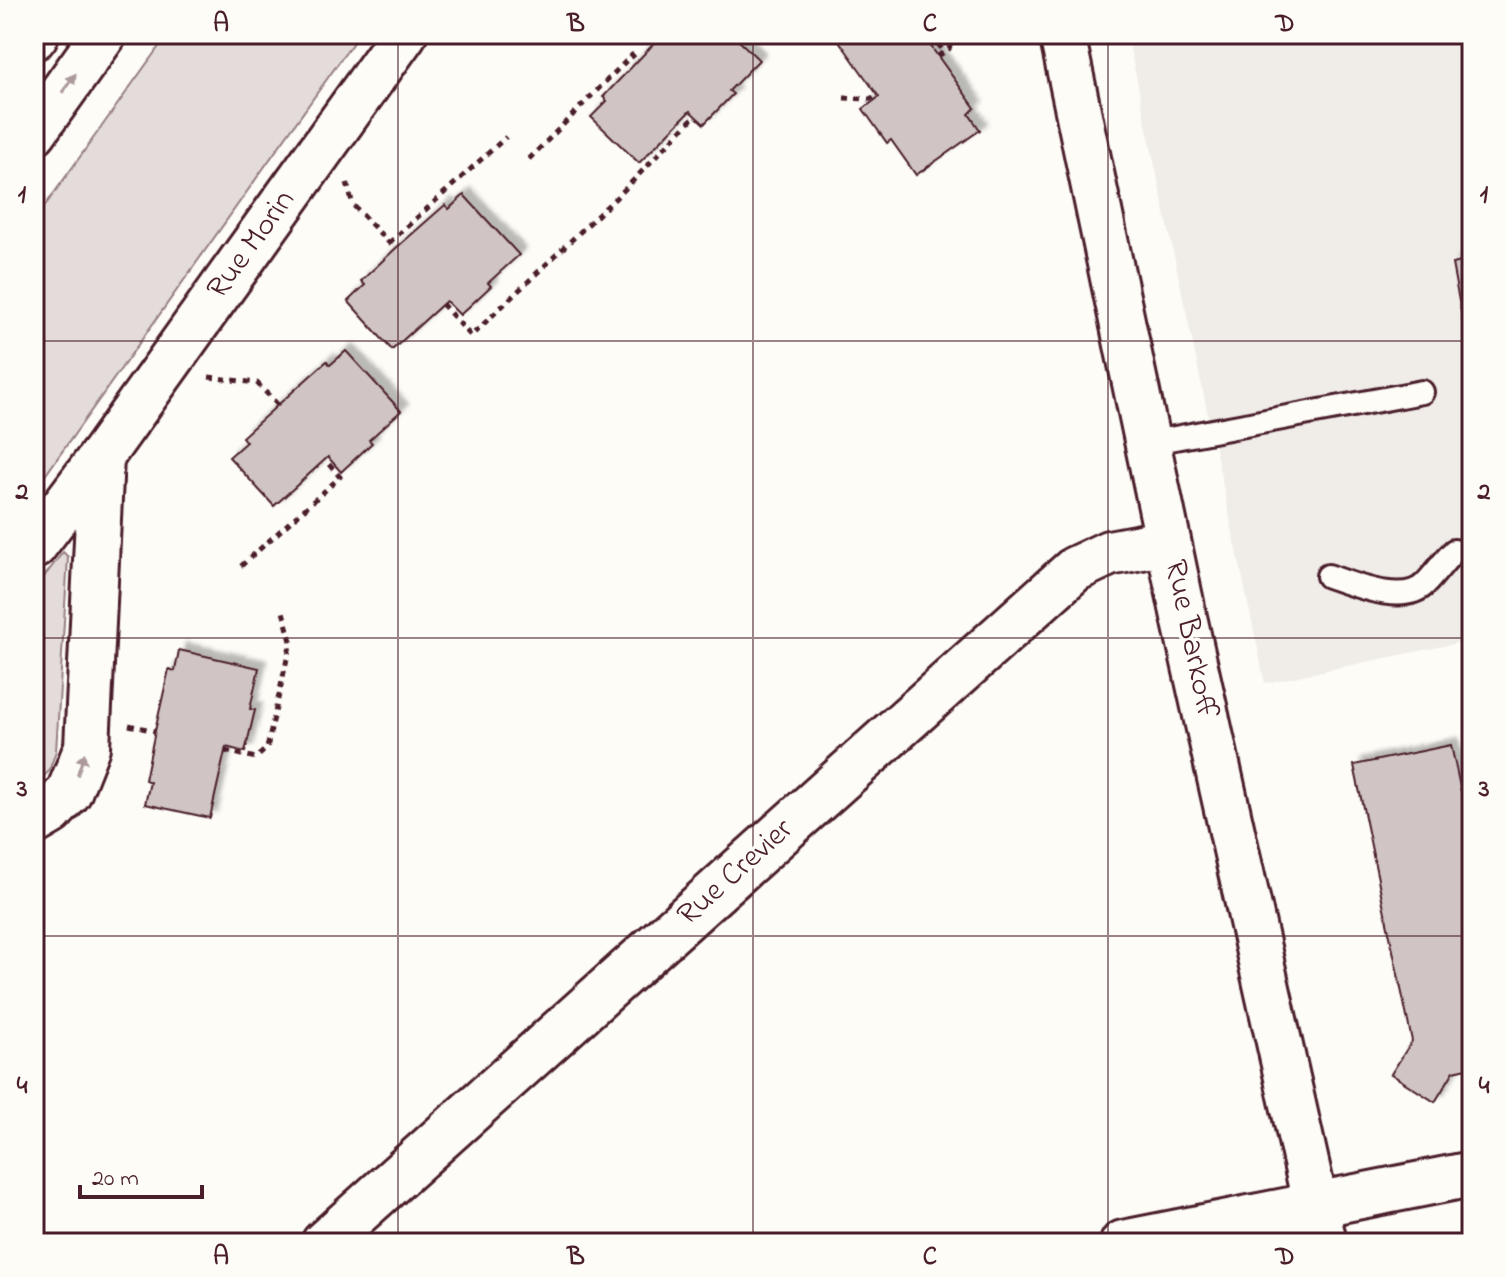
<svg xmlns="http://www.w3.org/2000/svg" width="1506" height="1277" font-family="'Indie Flower',sans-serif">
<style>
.built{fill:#f0ece8}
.green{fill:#e3dcda;stroke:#967e82;stroke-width:2}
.building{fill:#d0c5c4;stroke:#4a1f2b;stroke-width:2;filter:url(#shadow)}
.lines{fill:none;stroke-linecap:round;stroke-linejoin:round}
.lane-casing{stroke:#4a1f2b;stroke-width:28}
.street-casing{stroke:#4a1f2b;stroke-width:50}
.secondary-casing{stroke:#4a1f2b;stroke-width:50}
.highway-casing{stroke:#4a1f2b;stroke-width:50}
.path{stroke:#4a1f2b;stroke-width:5;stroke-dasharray:6 6;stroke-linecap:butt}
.lane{stroke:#fdfcf7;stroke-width:22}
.street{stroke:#fdfcf7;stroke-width:44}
.secondary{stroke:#fdfcf7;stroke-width:44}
.highway{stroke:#fdfcf7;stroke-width:44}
.oneway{fill:#ac999b}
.grid{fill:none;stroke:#4a1f2b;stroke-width:2;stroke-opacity:0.55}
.labels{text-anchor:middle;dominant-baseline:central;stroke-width:7;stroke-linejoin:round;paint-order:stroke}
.street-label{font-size:32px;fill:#4a1f2b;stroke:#fdfcf7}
.neatline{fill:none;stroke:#4a1f2b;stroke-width:3}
.grid-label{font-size:26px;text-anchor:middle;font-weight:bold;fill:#4a1f2b}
</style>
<defs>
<filter id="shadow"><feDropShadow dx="7" dy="-7" stdDeviation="2" flood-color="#0004"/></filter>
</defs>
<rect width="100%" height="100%" fill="#fdfcf7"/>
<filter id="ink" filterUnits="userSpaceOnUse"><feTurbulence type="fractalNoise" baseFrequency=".0125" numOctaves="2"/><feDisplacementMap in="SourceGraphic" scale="16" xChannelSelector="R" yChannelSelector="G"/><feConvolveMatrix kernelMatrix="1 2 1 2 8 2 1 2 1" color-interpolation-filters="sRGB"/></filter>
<g filter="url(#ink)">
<!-- built -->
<path class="built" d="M1127 34H1472V640L1265 683Z"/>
<!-- green -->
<g class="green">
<path d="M168 34H359L34 491V221Z"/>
<path d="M63 552 68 557 56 751 49 771 34 787V590Z"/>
</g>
<!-- building -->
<g class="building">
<path d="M663 34H732L759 60 729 91 733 94 704 124 690 111 639 163 591 117 607 101 603 97Z"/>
<path d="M842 34H922L975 108 969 114 980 130 916 175 891 140 887 143 863 109 879 97 837 38Z"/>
<path d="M464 195 519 255 488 283 491 286 460 315 446 301 392 350 348 301 365 285 361 281 395 249 445 205 449 209Z"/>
<path d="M1472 260V370L1452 264Z"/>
<path d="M346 351 401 411 369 440 372 443 341 472 328 457 274 506 229 457 246 442 242 437 327 361 330 365Z"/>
<path d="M179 650 259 668 250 709 255 710 245 752 226 747 210 818 145 804 150 782 145 780 155 731 169 669 175 671Z"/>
<path d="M1451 745 1472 843V1067L1454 1071 1435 1102 1391 1074 1412 1041 1354 765Z"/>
</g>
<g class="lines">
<defs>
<g id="lane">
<path d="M1148 443 1422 392"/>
<path d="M1328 576C1352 584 1404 606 1425 584 1435 574 1443 562 1454 551"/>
</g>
<g id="street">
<path d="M34 546 101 457 404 34"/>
<path d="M34 822 51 812 69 792 87 747 101 457"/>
<path d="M324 1243 1075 569 1109 553 1168 542"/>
<path d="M1123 1243 1472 1174"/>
</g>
<path id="secondary" d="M1062 34 1184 617 1324 1243"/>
<g id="highway">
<path d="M34 37 36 34"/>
<path d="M34 132 104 34"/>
</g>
</defs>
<!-- lane casing -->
<use href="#lane" class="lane-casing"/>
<!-- street casing -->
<use href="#street" class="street-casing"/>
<!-- secondary casing -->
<use href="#secondary" class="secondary-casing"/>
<!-- highway casing -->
<use href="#highway" class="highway-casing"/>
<!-- path -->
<g class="path">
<path d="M931 34 944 52"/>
<path d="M938 56 949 49 954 34"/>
<path d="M844 98 870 99 877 95"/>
<path d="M529 159 632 55 637 61"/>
<path d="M347 183 353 205 395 249"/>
<path d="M389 243 506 137"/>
<path d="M442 304 471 336 625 189 691 120 686 114"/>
<path d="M209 377 257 383 278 405"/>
<path d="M241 566 340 477 325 460"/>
<path d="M129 725 155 731"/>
<path d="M225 751 256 758 267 748 291 641 282 608"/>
</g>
<!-- lane -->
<use href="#lane" class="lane"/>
<!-- street -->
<use href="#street" class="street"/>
<!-- secondary -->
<use href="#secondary" class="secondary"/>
<!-- highway -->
<use href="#highway" class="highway"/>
</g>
<!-- one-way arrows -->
<defs><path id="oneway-solid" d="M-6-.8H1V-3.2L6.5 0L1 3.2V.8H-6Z" transform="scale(2)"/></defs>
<g class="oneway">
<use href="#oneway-solid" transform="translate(69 83) rotate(-54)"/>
<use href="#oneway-solid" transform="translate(81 764) rotate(-72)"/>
</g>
</g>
<!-- grid -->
<path class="grid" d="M398 34V1243M753 34V1243M1108 34V1243M34 341H1472M34 638H1472M34 936H1472"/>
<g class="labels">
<!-- street labels -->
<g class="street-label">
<text transform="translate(252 245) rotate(-54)">Rue Morin</text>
<text transform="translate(1190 639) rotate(78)">Rue Barkoff</text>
<text transform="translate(736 873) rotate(-42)">Rue Crevier</text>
</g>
</g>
<!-- margin -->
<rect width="1506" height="1277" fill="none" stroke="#fdfcf7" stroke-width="88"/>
<!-- scale -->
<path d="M80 1185v12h122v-12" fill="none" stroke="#4a1f2b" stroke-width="4"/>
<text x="92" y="1185" font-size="24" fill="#4a1f2b" stroke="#fdfcf7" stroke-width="6" paint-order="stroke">20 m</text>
<rect x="44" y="44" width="1418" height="1189" class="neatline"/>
<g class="grid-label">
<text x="221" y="31">A</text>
<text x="576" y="31">B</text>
<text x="930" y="31">C</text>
<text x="1285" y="31">D</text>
<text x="22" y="202">1</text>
<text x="1484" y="202">1</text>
<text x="22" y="499">2</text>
<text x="1484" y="499">2</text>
<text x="22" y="796">3</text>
<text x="1484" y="796">3</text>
<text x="22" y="1093">4</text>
<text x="1484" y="1093">4</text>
<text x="221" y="1264">A</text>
<text x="576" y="1264">B</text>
<text x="930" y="1264">C</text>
<text x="1285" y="1264">D</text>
</g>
</svg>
